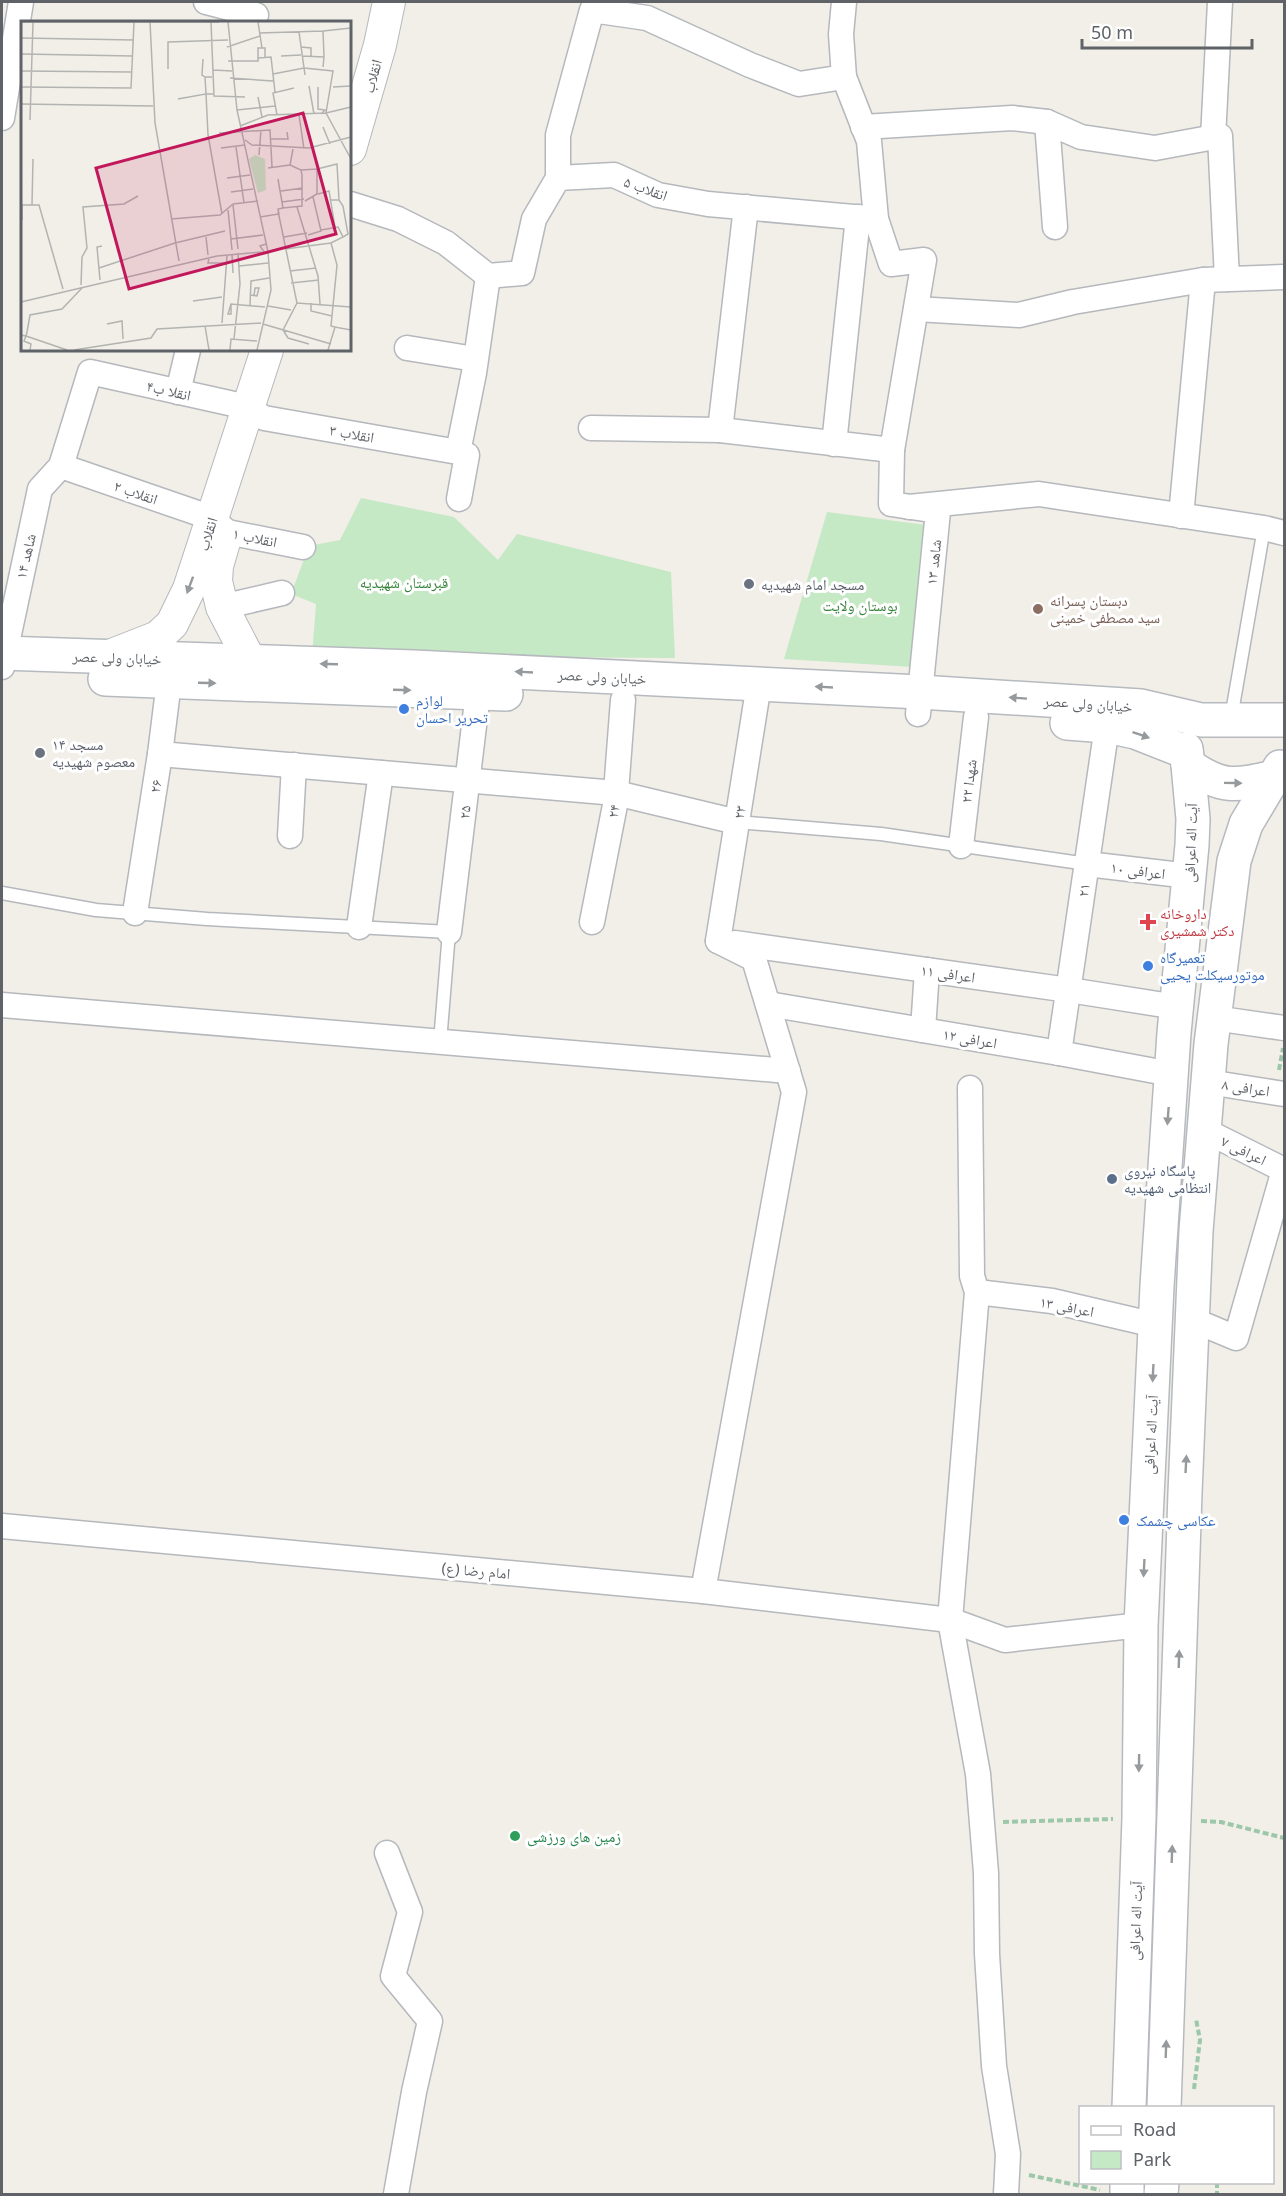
<svg xmlns="http://www.w3.org/2000/svg" width="1286" height="2196" font-family="'Noto Sans','Noto Naskh Arabic',sans-serif">
<style>
.green{fill:#c5e8c5}
.lines{fill:none;stroke-linecap:round;stroke-linejoin:round}
.service-casing{stroke:#b5b8bc;stroke-width:15}
.minor-casing{stroke:#b5b8bc;stroke-width:27}
.tertiary-casing{stroke:#b5b8bc;stroke-width:34}
.secondary-casing{stroke:#b6babf;stroke-width:36}
.path{stroke:#9cc7a9;stroke-width:4;stroke-dasharray:6 3;stroke-linecap:butt}
.service{stroke:#fff;stroke-width:12}
.minor{stroke:#fff;stroke-width:24}
.tertiary{stroke:#fff;stroke-width:32}
.secondary{stroke:#fff;stroke-width:33}
.oneway{fill:#979a9d}
.worship-dot{fill:#6b7280;stroke:#fff;stroke-width:2}
.education-dot{fill:#8d6e63;stroke:#fff;stroke-width:2}
.shop-dot{fill:#3f7fe0;stroke:#fff;stroke-width:2}
.health-dot{fill:#e0444e;stroke:#fff;stroke-width:2}
.service-dot{fill:#5c6f8a;stroke:#fff;stroke-width:2}
.leisure-dot{fill:#2e9e5b;stroke:#fff;stroke-width:2}
.labels{text-anchor:middle;dominant-baseline:central;stroke-width:6;stroke-linejoin:round;paint-order:stroke}
.street-label{font-size:15px;fill:#5f6368;stroke:#fff}
.park-label{font-size:15px;fill:#348238;stroke:#fff}
.worship-label{font-size:15px;fill:#5b616d;stroke:#fff;text-anchor:start}
.education-label{font-size:15px;fill:#785e54;stroke:#fff;text-anchor:start}
.shop-label{font-size:15px;fill:#366cbe;stroke:#fff;text-anchor:start}
.health-label{font-size:15px;fill:#be3a42;stroke:#fff;text-anchor:start}
.service-label{font-size:15px;fill:#4e5e75;stroke:#fff;text-anchor:start}
.leisure-label{font-size:15px;fill:#27864d;stroke:#fff;text-anchor:start}
.inset-road{fill:none;stroke:#b3b3b1;stroke-width:1.5}
.view{fill:#c2185b;fill-opacity:0.15;stroke:#c2185b;stroke-width:3}
.inset-edge{fill:none;stroke:#5f6368;stroke-width:3}
</style>
<rect width="100%" height="100%" fill="#f1efe8"/>
<!-- green -->
<g class="green">
<path d="M361 498 454 517 498 560 517 534 671 572 675 658 312 656 316 604 291 594 309 546 340 540Z"/>
<path d="M827 512 926 525 913 667 784 659Z"/>
</g>
<g class="lines">
<defs>
<g id="service">
<path d="M1231 718 1264 528"/>
<path d="M737 822 881 834 1087 864"/>
<path d="M2 893 96 910 207 919 449 932 440 1042"/>
</g>
<g id="minor">
<path d="M206 2 256 15"/>
<path d="M844 2 841 34 844 77"/>
<path d="M2 118 21 2"/>
<path d="M1047 122 1055 227"/>
<path d="M863 127 1012 118 1047 122 1081 137 1155 148 1220 136 1227 279"/>
<path d="M1213 138 1220 2"/>
<path d="M558 178V135L592 10 647 18 750 65 799 84 844 77 869 141 876 219"/>
<path d="M350 204 398 219 446 243 488 276 522 273 534 219 558 178 614 175 658 195 708 204 876 219 891 264 924 260 892 450 720 430 591 428"/>
<path d="M916 309 1019 315 1073 302 1203 280 1284 277"/>
<path d="M407 348 475 359"/>
<path d="M178 392 188 350"/>
<path d="M720 430 746 207"/>
<path d="M834 444 858 217"/>
<path d="M892 450 891 504 938 511 918 714"/>
<path d="M61 466 212 518 227 532 303 547"/>
<path d="M459 499 467 455 458 452 474 373 488 276"/>
<path d="M909 507 1039 494 1264 528 1284 533"/>
<path d="M1181 516 1203 280"/>
<path d="M222 607 282 593"/>
<path d="M2 667 40 489 61 466 90 372 247 407 264 418 458 452"/>
<path d="M160 754 616 793 737 822"/>
<path d="M290 836 294 765"/>
<path d="M961 846 976 717"/>
<path d="M1087 864 1189 876"/>
<path d="M135 913 160 754 171 666"/>
<path d="M592 922 615 805 623 700"/>
<path d="M359 927 381 773"/>
<path d="M449 932 478 693"/>
<path d="M718 941 759 684"/>
<path d="M735 943 1069 990 1177 1007"/>
<path d="M768 1004 1059 1053 1171 1074"/>
<path d="M2 1005 788 1071"/>
<path d="M1214 1018 1284 1028"/>
<path d="M923 1030 927 970"/>
<path d="M1059 1053 1107 726"/>
<path d="M1208 1082 1284 1094"/>
<path d="M970 1088 972 1276 977 1292 950 1620 978 1774 986 1873 987 1954 994 2066 1008 2154 1006 2194"/>
<path d="M1204 1130 1284 1170"/>
<path d="M977 1292 1052 1301 1155 1325"/>
<path d="M1193 1320 1236 1338 1284 1170"/>
<path d="M2 1526 703 1591 950 1620 1005 1640 1141 1625"/>
<path d="M703 1591 794 1092 754 959 718 941"/>
<path d="M387 1853 410 1912 393 1976 430 2021 414 2092 396 2194"/>
</g>
<g id="tertiary">
<path d="M350 149 380 45 389 2"/>
<path d="M226 535 217 566 216 581 222 607 250 661 248 685"/>
<path d="M107 657 158 637 172 624 189 589 267 350"/>
</g>
<g id="secondary">
<path d="M2 653 414 667 920 692 1141 706 1201 720H1284"/>
<path d="M105 679 506 694"/>
<path d="M1067 723 1107 726 1135 732 1186 752"/>
<path d="M1186 749 1188 765C1222 789 1235 786 1274 777L1280 767"/>
<path d="M1129 2108 1139 1818 1141 1625 1157 1286 1174 1033 1192 845 1193 819 1188 765"/>
<path d="M1164 2108 1185 1493 1196 1231 1211 1044 1234 861 1246 824 1274 777"/>
<path d="M1127 2194V2182"/>
<path d="M1161 2194 1162 2182"/>
</g>
</defs>
<!-- service casing -->
<use href="#service" class="service-casing"/>
<!-- minor casing -->
<use href="#minor" class="minor-casing"/>
<!-- tertiary casing -->
<use href="#tertiary" class="tertiary-casing"/>
<!-- secondary casing -->
<use href="#secondary" class="secondary-casing"/>
<!-- path -->
<g class="path">
<path d="M1279 1070 1283 1048"/>
<path d="M1201 1821 1221 1822 1284 1838"/>
<path d="M1003 1822 1113 1819"/>
<path d="M1194 2089 1200 2040 1196 2019"/>
<path d="M1029 2175 1100 2190"/>
<path d="M1217 2182V2194"/>
</g>
<!-- service -->
<use href="#service" class="service"/>
<!-- minor -->
<use href="#minor" class="minor"/>
<!-- tertiary -->
<use href="#tertiary" class="tertiary"/>
<!-- secondary -->
<use href="#secondary" class="secondary"/>
</g>
<!-- one-way arrows -->
<defs><path id="oneway-solid" d="M-6-.8H1V-3.2L6.5 0L1 3.2V.8H-6Z" transform="scale(1.5)"/></defs>
<g class="oneway">
<use href="#oneway-solid" transform="translate(190 585) rotate(110)"/>
<use href="#oneway-solid" transform="translate(329 664) rotate(-178)"/>
<use href="#oneway-solid" transform="translate(524 672) rotate(-177)"/>
<use href="#oneway-solid" transform="translate(207 683) rotate(2)"/>
<use href="#oneway-solid" transform="translate(824 687) rotate(-177)"/>
<use href="#oneway-solid" transform="translate(402 690) rotate(2)"/>
<use href="#oneway-solid" transform="translate(1018 698) rotate(-176)"/>
<use href="#oneway-solid" transform="translate(1141 735) rotate(19)"/>
<use href="#oneway-solid" transform="translate(1233 783) rotate(1)"/>
<use href="#oneway-solid" transform="translate(1168 1116) rotate(94)"/>
<use href="#oneway-solid" transform="translate(1153 1373) rotate(93)"/>
<use href="#oneway-solid" transform="translate(1186 1464) rotate(-87)"/>
<use href="#oneway-solid" transform="translate(1144 1568) rotate(93)"/>
<use href="#oneway-solid" transform="translate(1179 1659) rotate(-88)"/>
<use href="#oneway-solid" transform="translate(1139 1763) rotate(91)"/>
<use href="#oneway-solid" transform="translate(1172 1854) rotate(-88)"/>
<use href="#oneway-solid" transform="translate(1166 2049) rotate(-88)"/>
</g>
<!-- markers -->
<g class="worship-dot">
<circle cx="749" cy="584" r="6"/>
<circle cx="40" cy="753" r="6"/>
</g>
<circle class="education-dot" cx="1038" cy="609" r="6"/>
<g class="shop-dot">
<circle cx="404" cy="709" r="6"/>
<circle cx="1148" cy="966" r="6"/>
<circle cx="1124" cy="1520" r="6"/>
</g>
<path class="health-dot" d="M1145 913h6v6h6v6h-6v6h-6v-6h-6v-6h6z"/>
<circle class="service-dot" cx="1112" cy="1179" r="6"/>
<circle class="leisure-dot" cx="515" cy="1836" r="6"/>
<g class="labels">
<!-- street labels -->
<g class="street-label">
<text transform="translate(372 76) rotate(-75)">انقلاب</text>
<text transform="translate(646 188) rotate(20)">انقلاب ۵</text>
<text transform="translate(169 390) rotate(13)">انقلا ب۴</text>
<text transform="translate(352 433) rotate(10)">انقلاب ۳</text>
<text transform="translate(136 492) rotate(19)">انقلاب ۲</text>
<text transform="translate(207 534) rotate(-73)">انقلاب</text>
<text transform="translate(255 537) rotate(12)">انقلاب ۱</text>
<text transform="translate(25 556) rotate(-77)">شاهد ۱۴</text>
<text transform="translate(933 562) rotate(-84)">شاهد ۱۳</text>
<text transform="translate(117 657) rotate(2)">خیابان ولی عصر</text>
<text transform="translate(602 676) rotate(3)">خیابان ولی عصر</text>
<text transform="translate(1088 703) rotate(4)">خیابان ولی عصر</text>
<text transform="translate(968 781) rotate(-83)">شهدا ۲۲</text>
<text transform="translate(155 786) rotate(-81)">۲۶</text>
<text transform="translate(613 811) rotate(-81)">۲۴</text>
<text transform="translate(464 812) rotate(-83)">۲۵</text>
<text transform="translate(739 812) rotate(-81)">۲۳</text>
<text transform="translate(1190 843) rotate(-88)">آیت اله اعرافی</text>
<text transform="translate(1138 870) rotate(7)">اعرافی ۱۰</text>
<text transform="translate(1083 890) rotate(-82)">۲۱</text>
<text transform="translate(948 973) rotate(8)">اعرافی ۱۱</text>
<text transform="translate(970 1038) rotate(10)">اعرافی ۱۲</text>
<text transform="translate(1246 1087) rotate(9)">اعرافی ۸</text>
<text transform="translate(1244 1150) rotate(26)">اعرافی ۷</text>
<text transform="translate(1067 1306) rotate(11)">اعرافی ۱۳</text>
<text transform="translate(1150 1435) rotate(-87)">آیت اله اعرافی</text>
<text transform="translate(476 1570) rotate(5)">امام رضا (ع)</text>
<text transform="translate(1135 1921) rotate(-88)">آیت اله اعرافی</text>
</g>
<!-- park labels -->
<g class="park-label">
<text x="404" y="582">قبرستان شهیدیه</text>
<text x="860" y="605">بوستان ولایت</text>
</g>
<!-- worship labels -->
<g class="worship-label">
<text x="761" y="584">مسجد امام شهیدیه</text>
<text x="52" y="744">مسجد ۱۴<tspan x="52" dy="17">معصوم شهیدیه</tspan></text>
</g>
<!-- education labels -->
<g class="education-label">
<text x="1050" y="600">دبستان پسرانه<tspan x="1050" dy="17">سید مصطفی خمینی</tspan></text>
</g>
<!-- shop labels -->
<g class="shop-label">
<text x="416" y="700">لوازم<tspan x="416" dy="17">تحریر احسان</tspan></text>
<text x="1160" y="957">تعمیرگاه<tspan x="1160" dy="17">موتورسیکلت یحیی</tspan></text>
<text x="1136" y="1520">عکاسی چشمک</text>
</g>
<!-- health labels -->
<g class="health-label">
<text x="1160" y="913">داروخانه<tspan x="1160" dy="17">دکتر شمشیری</tspan></text>
</g>
<!-- service labels -->
<g class="service-label">
<text x="1124" y="1170">پاسگاه نیروی<tspan x="1124" dy="17">انتظامی شهیدیه</tspan></text>
</g>
<!-- leisure labels -->
<g class="leisure-label">
<text x="527" y="1836">زمین های ورزشی</text>
</g>
</g>
<!-- overview -->
<g transform="translate(21 21)">
<rect width="330" height="330" fill="#f1efe8"/>
<path d="M234 134 244 138 245 169 237 172 228 138Z" fill="#c5e8c5"/>
<path class="inset-road" d="M0 1H198M129 1 134 102 158 240M190 1 193 75 224 76M207 1 216 89 244 217 247 231 244 232 239 225 245 223M237 1 241 27M302 10 330 7M278 11 284 54M238 12 302 10 303 36M0 17 113 19M206 26 239 15M280 26 290 27V36M0 33 112 35M260 35 280 34M281 35 303 36 302 46M237 37 250 36 254 71M182 38 181 54 184 56M207 40H237V27H244V36M147 48V21L207 19M192 49 211 50M0 50 111 51M252 53 283 47 312 50 305 92 330 86M209 57 252 60M288 65 293 93M0 66 110 67 113 1M297 66V88L304 89 300 93M312 66 330 65M192 73H185L187 114 201 193M237 76 241 96M157 78 185 73 184 56H191M0 83 132 85M216 89 254 85M256 94 252 72 273 67M278 94 283 128M9 99 12 1M219 105 247 94 305 92 330 138M302 106 309 123M198 112 249 109 251 146M250 118H267L266 111M224 119 231 124 288 127 330 116M215 126 223 182M200 127 224 124M238 134 240 109M12 138 11 184H18L42 268M247 147 269 144M296 148 316 143 318 179M280 149 296 148V173L284 180M206 157 229 154M257 158 262 187 281 185V154L280 149 269 144 272 128M260 170 282 167M210 171 232 168M297 173 308 170 314 206M309 179H318L322 185 327 213 322 216M261 181 283 178M212 183 237 180M212 184 217 228M276 186 297 255 299 283M207 189 211 229M257 190 276 282M239 196 258 193 257 188 262 187M150 198 199 194 212 183M1 199V184H11M287 214 300 210 292 176M185 216 187 234M263 216 286 212M210 218 242 214M310 222 316 244 310 305 314 306M264 228 310 222 322 216 317 206 300 209M211 233 212 252M188 237 187 242H204M218 245 247 242M78 247 154 222 204 210M269 250 295 247M79 259 76 226 81 225M270 262 298 259M60 264 61 236 66 227 62 186 103 183 117 175M229 274 236 275 238 267H234L233 275M172 280 201 276M0 281 196 235 241 231M290 282V290L311 295M210 283 207 293H210V283L244 286M229 284 230 260 248 257M247 285 270 289M201 302 206 235M86 303 101 300 102 318M242 303 310 323M184 305 188 329M0 314 5 315 6 311 9 294 41 288 61 267M5 315 46 329M5 315 3 320 10 323 9 329M213 318 219 263 217 232M288 323 267 317 262 309 276 282 330 286M53 329 130 317 136 308 240 302M209 329 210 318 236 320M236 329 250 269 247 231M307 329 314 306 330 309"/>
<path class="view" d="M282 92 315 213 108 268 75 147Z"/>
<rect width="330" height="330" class="inset-edge"/>
</g>
<!-- border -->
<rect width="1286" height="2196" fill="none" stroke="#5f6368" stroke-width="6"/>
<!-- legend -->
<rect x="1079" y="2106" width="195" height="78" fill="#ffffff" stroke="#bfc1c3" stroke-width="1.5"/>
<rect x="1091" y="2126" width="30" height="9" fill="#ffffff" stroke="#bfc1c3" stroke-width="1.5"/>
<text x="1133" y="2136" font-size="18" fill="#5f6368">Road</text>
<rect x="1091" y="2151" width="30" height="18" fill="#c5e8c5" stroke="#bfc1c3" stroke-width="1.5"/>
<text x="1133" y="2166" font-size="18" fill="#5f6368">Park</text>
<!-- scale -->
<path d="M1082 39v9h170v-9" fill="none" stroke="#5f6368" stroke-width="3"/>
<text x="1091" y="39" font-size="18" fill="#5f6368" stroke="#ffffff" stroke-width="4.5" paint-order="stroke">50 m</text>
</svg>
